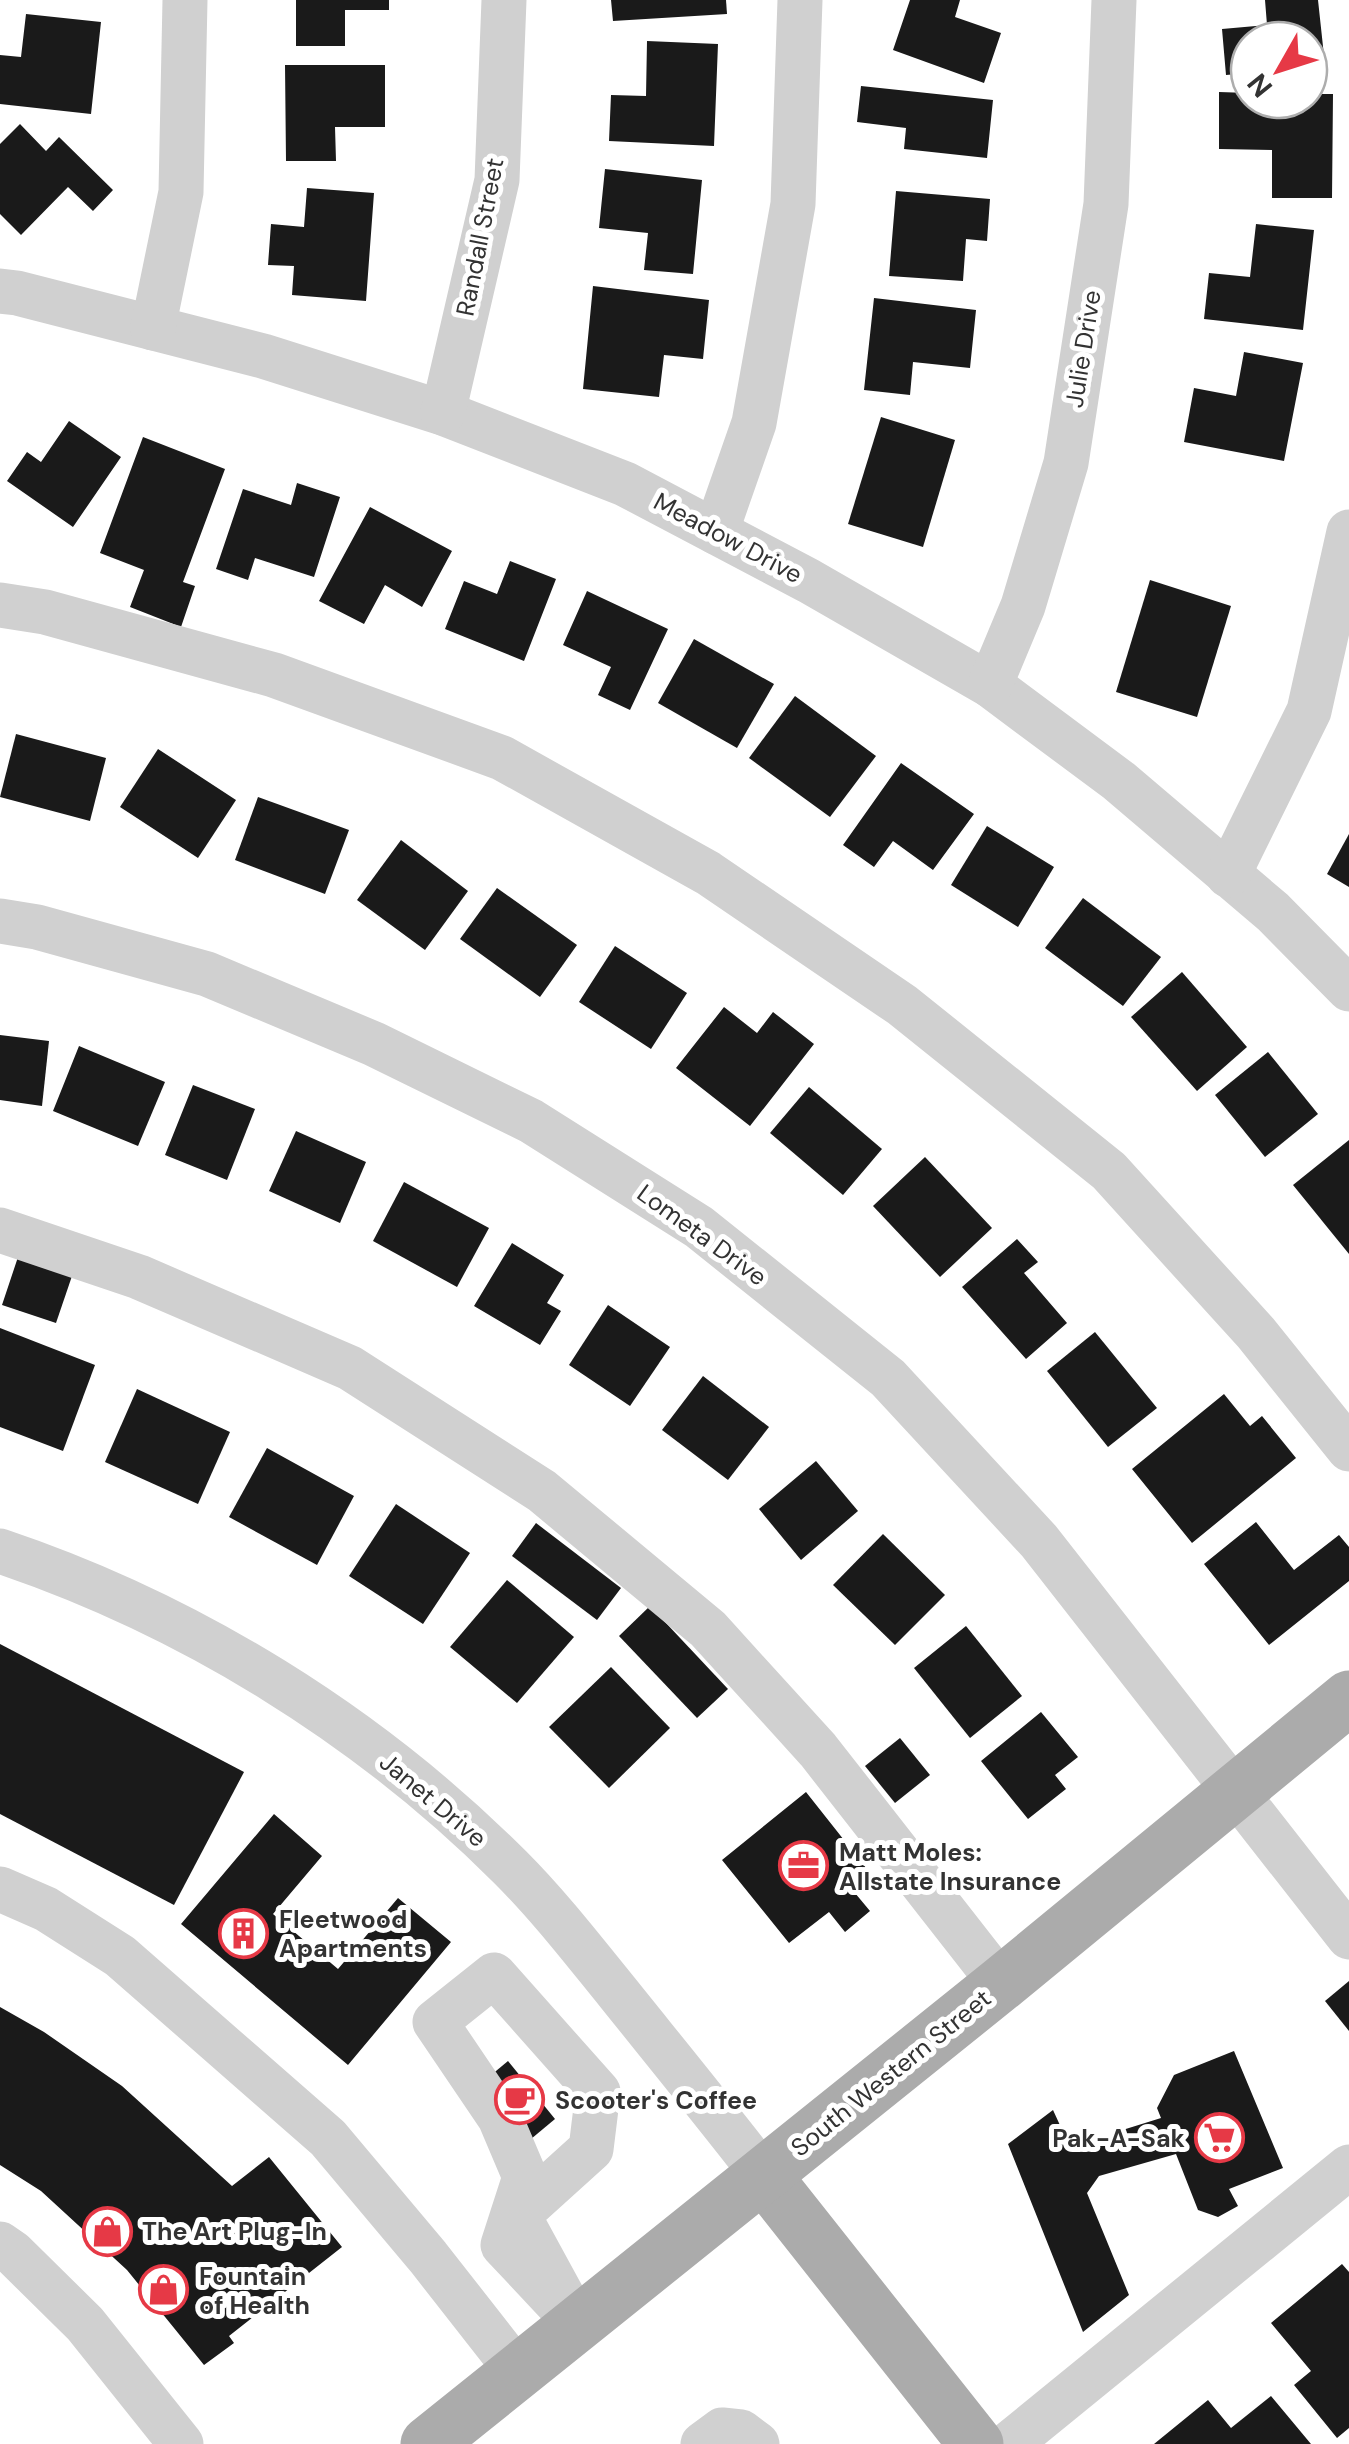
<svg xmlns="http://www.w3.org/2000/svg" width="1349" height="2444" font-family="'DM Sans',sans-serif">
<style>
.building{fill:#1a1a1a}
.lines{fill:none;stroke-linecap:round;stroke-linejoin:round}
.minor{stroke:#d0d0d0;stroke-width:45}
.major{stroke:#ababab;stroke-width:55}
.labels{text-anchor:middle;dominant-baseline:central;stroke-width:10;stroke-linejoin:round;paint-order:stroke}
.street-label{font-size:25px;fill:#333;stroke:#fff}
.poi-label{font-size:25px;font-weight:bold;fill:#333;stroke:#fff;text-anchor:start}
</style>
<rect width="100%" height="100%" fill="#fff"/>
<!-- building -->
<g class="building">
<path d="M296 0H389V10H345V46H296Z"/>
<path d="M611 0H726L727 14 613 21Z"/>
<path d="M910 0H960L955 17 1001 33 984 83 893 50Z"/>
<path d="M1265 0H1318L1325 65 1309 67V40H1249V73L1226 75 1222 29 1267 25Z"/>
<path d="M26 14 101 22 91 114 0 104V55L21 57Z"/>
<path d="M647 41 718 44 714 146 609 141 611 95 646 96Z"/>
<path d="M285 65H385V127H335L336 161H286Z"/>
<path d="M861 86 993 100 987 158 904 149 906 128 857 122Z"/>
<path d="M1219 92 1249 93V100H1309V94H1333L1332 198H1272V150L1219 149Z"/>
<path d="M20 124 46 151 59 137 113 190 93 211 68 187 21 235 0 214V144Z"/>
<path d="M605 169 702 180 693 274 644 270 648 233 599 228Z"/>
<path d="M307 188 374 193 366 301 292 295 294 266 268 265 271 224 304 227Z"/>
<path d="M896 191 990 199 987 241 966 239 963 281 889 276Z"/>
<path d="M1256 224 1314 230 1303 330 1204 319 1209 273 1250 277Z"/>
<path d="M593 286 709 300 703 359 664 355 659 397 583 389Z"/>
<path d="M874 298 976 310 970 368 913 362 910 395 864 390Z"/>
<path d="M1244 352 1303 363 1284 461 1184 442 1194 388 1236 396Z"/>
<path d="M881 417 955 440 923 547 848 524Z"/>
<path d="M69 421 121 457 73 527 7 481 27 452 41 462Z"/>
<path d="M143 437 225 469 183 582 195 586 181 627 130 607 144 570 100 553Z"/>
<path d="M297 483 340 497 314 577 255 558 248 580 216 569 243 489 291 505Z"/>
<path d="M370 507 452 551 422 607 385 585 364 624 319 601Z"/>
<path d="M510 561 556 579 524 661 445 629 464 581 497 594Z"/>
<path d="M1150 580 1231 606 1197 717 1116 692Z"/>
<path d="M587 591 668 629 630 710 598 695 611 667 563 645Z"/>
<path d="M694 639 774 684 737 748 658 703Z"/>
<path d="M795 696 876 756 830 817 749 758Z"/>
<path d="M16 734 106 758 90 821 0 797Z"/>
<path d="M158 749 236 800 198 858 120 807Z"/>
<path d="M901 763 974 814 933 870 893 841 874 867 843 845Z"/>
<path d="M258 797 349 830 325 894 235 860Z"/>
<path d="M987 826 1054 867 1018 927 951 885Z"/>
<path d="M1349 834V887L1327 874Z"/>
<path d="M401 840 468 891 425 950 357 900Z"/>
<path d="M497 888 577 945 540 997 460 939Z"/>
<path d="M1083 898 1161 957 1123 1006 1045 948Z"/>
<path d="M615 946 687 993 651 1049 579 1002Z"/>
<path d="M1182 972 1247 1047 1197 1091 1131 1017Z"/>
<path d="M724 1007 757 1033 773 1012 814 1044 750 1126 676 1068Z"/>
<path d="M0 1035 49 1041 42 1106 0 1100Z"/>
<path d="M79 1046 165 1082 138 1146 53 1111Z"/>
<path d="M1268 1052 1318 1114 1265 1157 1215 1095Z"/>
<path d="M193 1085 255 1109 227 1180 165 1155Z"/>
<path d="M809 1087 882 1149 843 1195 770 1133Z"/>
<path d="M296 1131 366 1162 340 1223 269 1191Z"/>
<path d="M1349 1140V1254L1293 1185Z"/>
<path d="M925 1157 992 1228 940 1277 873 1206Z"/>
<path d="M404 1182 489 1228 457 1287 373 1241Z"/>
<path d="M1017 1239 1038 1262 1024 1273 1067 1323 1026 1359 962 1287Z"/>
<path d="M512 1243 564 1275 547 1303 561 1311 540 1345 474 1306Z"/>
<path d="M18 1257 72 1276 56 1323 2 1305Z"/>
<path d="M608 1305 670 1347 630 1406 569 1365Z"/>
<path d="M0 1328 95 1365 63 1451 0 1427Z"/>
<path d="M1095 1332 1157 1408 1108 1447 1047 1371Z"/>
<path d="M703 1376 769 1427 728 1480 662 1430Z"/>
<path d="M137 1389 230 1432 198 1504 105 1462Z"/>
<path d="M1224 1394 1250 1426 1262 1416 1296 1458 1192 1543 1132 1469Z"/>
<path d="M267 1448 354 1496 317 1565 229 1517Z"/>
<path d="M816 1461 858 1511 801 1560 759 1509Z"/>
<path d="M396 1504 470 1553 423 1624 349 1576Z"/>
<path d="M1256 1522 1294 1570 1339 1535 1349 1547V1581L1269 1645 1204 1564Z"/>
<path d="M536 1523 621 1588 597 1620 512 1556Z"/>
<path d="M883 1534 945 1595 895 1645 833 1585Z"/>
<path d="M507 1580 574 1637 517 1703 450 1647Z"/>
<path d="M650 1606 728 1689 697 1718 619 1636Z"/>
<path d="M966 1626 1022 1696 970 1738 914 1668Z"/>
<path d="M0 1644 244 1772 174 1905 0 1814Z"/>
<path d="M611 1667 670 1728 609 1788 549 1727Z"/>
<path d="M1041 1712 1078 1757 1055 1775 1066 1789 1028 1819 981 1761Z"/>
<path d="M900 1738 930 1775 895 1803 865 1766Z"/>
<path d="M806 1792 874 1878 855 1893 870 1911 845 1932 829 1912 789 1943 722 1860Z"/>
<path d="M274 1814 322 1856 273 1914 338 1969 398 1898 451 1942 348 2065 181 1924Z"/>
<path d="M1349 1981V2031L1325 2001Z"/>
<path d="M0 2007 44 2032 122 2086 232 2186 269 2157 342 2247 229 2336 234 2343 204 2365 127 2270 41 2191 0 2165Z"/>
<path d="M1234 2051 1283 2168 1229 2189 1238 2206 1218 2217 1198 2210 1176 2154 1099 2176 1087 2193 1129 2295 1083 2332 1008 2144 1053 2110 1064 2134 1084 2142 1161 2118 1157 2108 1174 2075Z"/>
<path d="M508 2061 555 2119 531 2139 484 2081Z"/>
<path d="M1342 2264 1349 2272V2428L1337 2438 1294 2385 1311 2371 1271 2323Z"/>
<path d="M1271 2396 1311 2444H1154L1208 2400 1231 2428Z"/>
</g>
<g class="lines">
<!-- minor -->
<g class="minor">
<path d="M0 291 17 293 263 356 443 413 625 484 809 581 990 685 1119 781 1273 912 1349 989"/>
<path d="M153 328 181 192 185 0"/>
<path d="M443 413 497 180 504 0"/>
<path d="M716 532 754 423 793 204 800 0"/>
<path d="M0 605 45 612 274 675 502 758 708 873 902 1005 1109 1171 1256 1333 1349 1449"/>
<path d="M990 685 1023 606 1066 463 1106 204 1114 0"/>
<path d="M1228 875 1309 711 1349 532"/>
<path d="M0 921 37 927 207 974 374 1044 531 1121 699 1227 888 1378 1039 1541 1349 1937"/>
<path d="M0 1230 139 1277 350 1368 542 1491 708 1629 818 1750 1001 1984"/>
<path d="M0 1551C190 1615 368 1725 510 1867 549 1906 583 1950 618 1993 667 2054 716 2114 764 2176"/>
<path d="M0 1889 46 1909 120 1956 328 2138 428 2257 518 2372"/>
<path d="M494 1975 598 2092 591 2149 518 2215 578 2325 503 2245 525 2177 500 2118 435 2022Z"/>
<path d="M0 2244 13 2253 85 2324 181 2444"/>
<path d="M703 2444 722 2430 741 2432 757 2444"/>
<path d="M1009 2444 1349 2167"/>
</g>
<!-- major -->
<g class="major">
<path d="M764 2176 976 2444"/>
<path d="M428 2444 1001 1984 1349 1698"/>
</g>
</g>
<!-- icons -->
<defs>
<symbol id="office-ring" viewBox="-11 -11 22 22"><circle r="9.5" fill="#fff" stroke="#e63946" stroke-width="1.5"/><path d="M-6-3h4V-5.5h4V-3h4V5H-6ZM-1-4.5V-3h2v-1.5ZM-6 0V1H6V0Z" fill="#e63946"/></symbol>
<symbol id="building-ring" viewBox="-11 -11 22 22"><circle r="9.5" fill="#fff" stroke="#e63946" stroke-width="1.5"/><path d="M-4-6H4V6H1V3H-1V6H-4ZM-2.5-4.3h1.7v1.8h-1.7ZM.8-4.3h1.7v1.8H.8ZM-2.5-1h1.7V.8h-1.7ZM.8-1h1.7V.8H.8Z" fill="#e63946"/></symbol>
<symbol id="cafe-ring" viewBox="-11 -11 22 22"><circle r="9.5" fill="#fff" stroke="#e63946" stroke-width="1.5"/><path d="M-5.5-4.5H6V0H3Q3 3.5 0 3.5H-2.5Q-5.5 3.5-5.5 0ZM3-3.2v2h1.7v-2ZM-6 4.5H4V6H-6Z" fill="#e63946"/></symbol>
<symbol id="supermarket-ring" viewBox="-11 -11 22 22"><circle r="9.5" fill="#fff" stroke="#e63946" stroke-width="1.5"/><path d="M-6-5.5h2.5l.6 2H6L4.5 2H-2.5L-4.4-4H-6ZM-1.5 3.2a1.3 1.3 0 1 0 .1 0ZM3 3.2a1.3 1.3 0 1 0 .1 0Z" fill="#e63946"/></symbol>
<symbol id="shop-ring" viewBox="-11 -11 22 22"><circle r="9.5" fill="#fff" stroke="#e63946" stroke-width="1.5"/><path d="M-5-2.5h2.3a2.7 3.5 0 0 1 5.4 0H5L5.5 6h-11ZM-1.5-2.5h3a1.5 2.3 0 0 0-3 0Z" fill="#e63946"/></symbol>
</defs>
<g fill-rule="evenodd">
<use href="#office-ring" x="776" y="1838" width="55" height="55"/>
<use href="#building-ring" x="216" y="1906" width="55" height="55"/>
<use href="#cafe-ring" x="492" y="2072" width="55" height="55"/>
<use href="#supermarket-ring" x="1192" y="2110" width="55" height="55"/>
<use href="#shop-ring" x="80" y="2204" width="55" height="55"/>
<use href="#shop-ring" x="136" y="2262" width="55" height="55"/>
</g>
<g class="labels">
<!-- street labels -->
<g class="street-label">
<text transform="translate(480 237) rotate(-79)">Randall Street</text>
<text transform="translate(1083 349) rotate(-81)">Julie Drive</text>
<text transform="translate(728 538) rotate(28)">Meadow Drive</text>
<text transform="translate(702 1235) rotate(36)">Lometa Drive</text>
<text transform="translate(433 1800) rotate(40)">Janet Drive</text>
<text transform="translate(891 2073) rotate(-39)">South Western Street</text>
</g>
<!-- poi labels -->
<g class="poi-label">
<text x="839" y="1852">Matt Moles:<tspan x="839" dy="29">Allstate Insurance</tspan></text>
<text x="279" y="1919">Fleetwood<tspan x="279" dy="29">Apartments</tspan></text>
<text x="555" y="2100">Scooter's Coffee</text>
<text x="1185" y="2138" text-anchor="end">Pak-A-Sak</text>
<text x="142" y="2231">The Art Plug-In</text>
<text x="199" y="2276">Fountain<tspan x="199" dy="29">of Health</tspan></text>
</g>
</g>
<!-- north arrow -->
<g transform="translate(1279 70) rotate(231)"><circle r="48" fill="#ffffff" stroke="#adadad" stroke-width="2.5"/>
<path d="M0-8L18 38L0 25L-18 38Z" fill="#e63946"/>
<text y="-15" font-size="28" font-weight="bold" text-anchor="middle" fill="#333333">N</text>
</g>
</svg>
